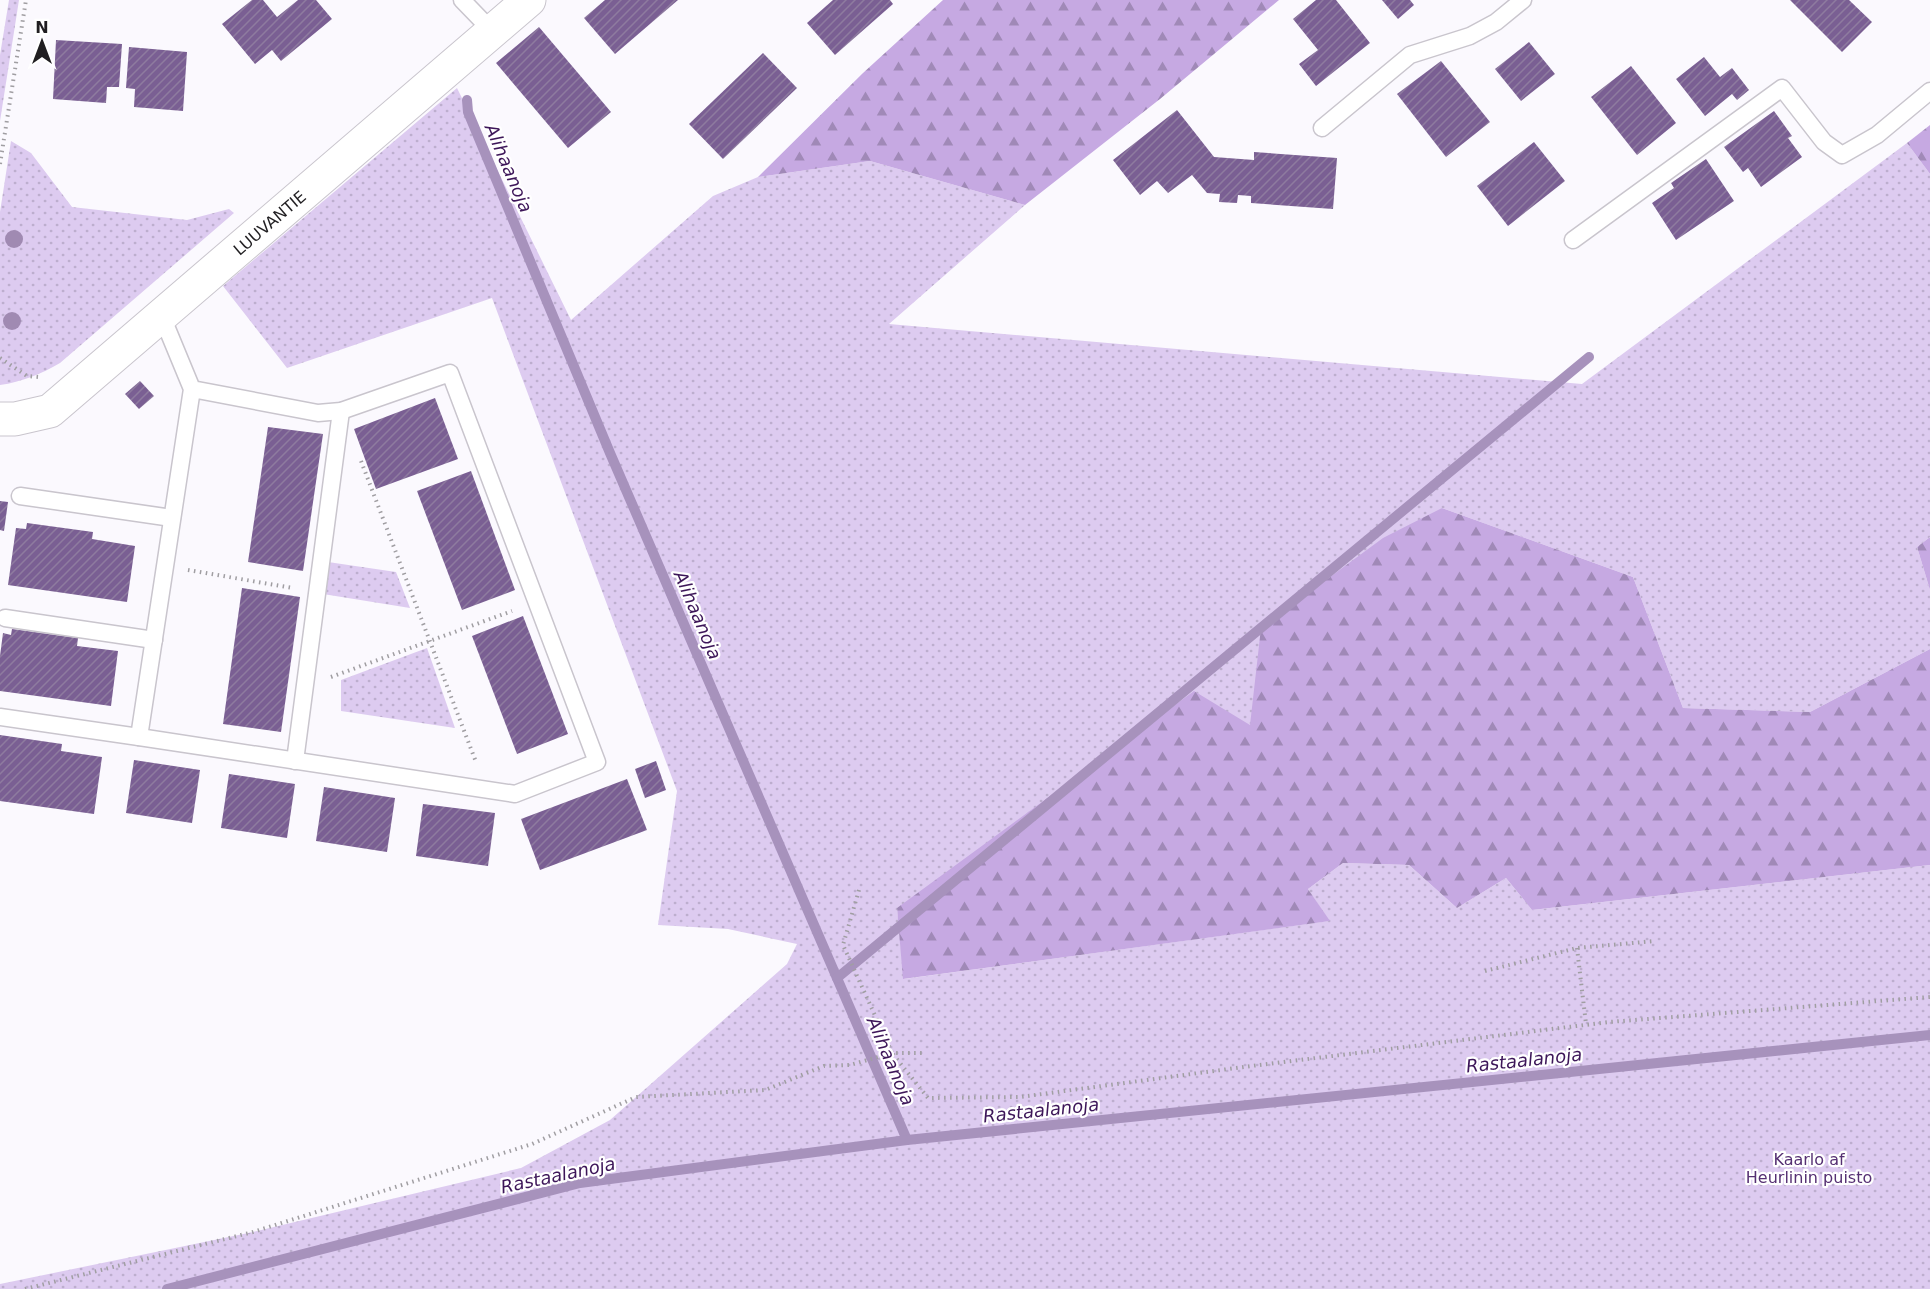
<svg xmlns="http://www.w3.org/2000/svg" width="1930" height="1289" font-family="'DejaVu Sans',sans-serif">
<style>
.grass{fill:url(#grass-dots)}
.forest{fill:url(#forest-firs)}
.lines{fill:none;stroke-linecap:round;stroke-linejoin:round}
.stream{stroke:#a792bc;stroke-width:10}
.building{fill:url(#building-hatch)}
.service-casing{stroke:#c9c5cd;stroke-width:19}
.minor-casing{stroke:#c9c5cd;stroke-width:35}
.path{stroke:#a09ea2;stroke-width:4;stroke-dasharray:1.5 4.5;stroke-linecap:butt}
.service{stroke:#fff;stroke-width:16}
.minor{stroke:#fff;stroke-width:33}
.tree{fill:#a08ab2}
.labels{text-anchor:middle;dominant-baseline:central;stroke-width:4.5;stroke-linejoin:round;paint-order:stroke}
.street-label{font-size:16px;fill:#201e21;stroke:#fff}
.park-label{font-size:16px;fill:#563073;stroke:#fff}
.water-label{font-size:18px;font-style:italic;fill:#3d1659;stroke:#fff}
</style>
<defs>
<pattern id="grass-dots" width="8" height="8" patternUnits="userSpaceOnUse" patternTransform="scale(1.5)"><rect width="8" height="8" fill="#ddcbf0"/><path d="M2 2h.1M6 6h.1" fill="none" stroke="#bdaece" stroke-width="1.8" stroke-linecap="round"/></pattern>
<pattern id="forest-firs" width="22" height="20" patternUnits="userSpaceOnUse" patternTransform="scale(1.5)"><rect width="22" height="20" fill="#c6a9e2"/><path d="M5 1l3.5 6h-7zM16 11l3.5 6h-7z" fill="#a089b7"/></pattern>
<pattern id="building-hatch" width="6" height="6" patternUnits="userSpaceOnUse" patternTransform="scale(1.5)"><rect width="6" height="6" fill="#7a5f93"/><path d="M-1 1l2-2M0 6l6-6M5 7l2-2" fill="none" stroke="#8e7b9f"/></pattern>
</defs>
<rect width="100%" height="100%" fill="#fbf9fe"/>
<!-- grass -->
<g class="grass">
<path d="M9 0H19L0 121V55Z"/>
<path d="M457 88 571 320 713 196 758 177 870 161 1025 205 889 324 1582 384 1907 143 1930 174V537L1917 547 1930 590V649L1810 712 1683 708 1633 577 1442 508 1250 725 897 908 904 979 1329 921 1308 889 1343 863 1409 865 1457 908 1506 878 1532 910 1930 865V1289H0V1284L253 1232 521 1168 610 1120 787 964 797 944 728 929 658 925 677 791 492 298 287 368 223 286Z"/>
<path d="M11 141 31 153 72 207 187 220 229 209 234 213 60 363C41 374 22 382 0 385V212Z"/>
<path d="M328 562 396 572 410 608 323 594Z"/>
<path d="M427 648 455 728 341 711V680Z"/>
</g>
<!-- forest -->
<g class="forest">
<path d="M943 0H1279L1160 99 1025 205 870 161 758 177 863 73Z"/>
<path d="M1930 125V174L1907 143Z"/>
<path d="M1442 508 1633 577 1683 708 1810 712 1930 649V865L1532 910 1506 878 1457 908 1409 865 1343 863 1308 889 1330 921 903 979 897 908 1194 691 1250 725 1261 628 1383 538Z"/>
<path d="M1930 537V590L1917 547Z"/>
</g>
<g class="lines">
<!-- stream -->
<g class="stream">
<path d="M467 100 468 112 610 453 907 1140"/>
<path d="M837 978 1589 357"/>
<path d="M167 1289 580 1183 907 1140 1930 1035"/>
</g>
</g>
<!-- building -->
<g class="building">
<path d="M252 0H263L277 17 298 0H316L332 19 281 61 272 50 255 64 222 24Z"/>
<path d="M605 0H678L615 54 584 18Z"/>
<path d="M833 0H890L893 4 835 55 807 23Z"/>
<path d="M1316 0H1336L1370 43 1316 86 1299 64 1318 50 1293 19Z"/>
<path d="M1382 0H1410L1414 5 1398 19Z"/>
<path d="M1790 0H1849L1872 22 1842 52Z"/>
<path d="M539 27 611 112 568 148 496 63Z"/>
<path d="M56 40 122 44 119 87H107L106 103 53 99Z"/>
<path d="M1529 42 1555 74 1521 101 1495 69Z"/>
<path d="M129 47 187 52 183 111 134 107 135 89 126 88Z"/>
<path d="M763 53 797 88 723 159 689 124Z"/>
<path d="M1704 57 1720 77 1732 68 1749 90 1737 100 1732 94 1705 116 1676 79Z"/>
<path d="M1441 61 1490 122 1446 157 1397 94Z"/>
<path d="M1631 66 1676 123 1637 155 1591 97Z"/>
<path d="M1177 110 1214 157 1254 160V152L1337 158 1333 209 1251 203V196L1238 195 1237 203 1219 202 1220 194 1207 193 1192 175 1168 193 1157 181 1140 195 1113 160Z"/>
<path d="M1774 111 1792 136 1788 138 1802 157 1761 187 1748 168 1743 172 1724 147Z"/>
<path d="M1534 142 1565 181 1508 226 1477 186Z"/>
<path d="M1706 159 1734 201 1676 240 1652 203 1674 188 1671 183Z"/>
<path d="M140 381 154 396 139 409 125 394Z"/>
<path d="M435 398 458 459 376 489 354 429Z"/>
<path d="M268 427 323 434 303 571 248 562Z"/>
<path d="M471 471 515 590 462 610 417 491Z"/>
<path d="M0 501 8 502 4 531 0 530Z"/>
<path d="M27 523 93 532 92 539 135 546 127 602 8 585 16 528 26 529Z"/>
<path d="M242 588 300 597 281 732 223 724Z"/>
<path d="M523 616 568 734 517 754 472 636Z"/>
<path d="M12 629 78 638 77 646 118 651 111 706 0 691V656L3 633 11 635Z"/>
<path d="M0 735 62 744 61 751 102 757 94 814 0 801Z"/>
<path d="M134 760 200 770 192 823 126 813Z"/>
<path d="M656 761 666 790 645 798 635 769Z"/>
<path d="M229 774 295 784 287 838 221 828Z"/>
<path d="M627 779 647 830 540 870 521 819Z"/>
<path d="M324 787 395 798 387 852 316 841Z"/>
<path d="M423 804 495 813 488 866 416 856Z"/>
</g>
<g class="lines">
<defs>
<g id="service">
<path d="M462 0 492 31"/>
<path d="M1322 128 1410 55 1470 36 1496 22 1523 0"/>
<path d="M1573 240 1782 88 1824 142 1842 155 1877 135 1930 91"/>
<path d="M161 314 192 389 139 737 515 794 597 762 450 373 341 411 318 413 192 389"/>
<path d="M20 496 172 518"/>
<path d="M5 618 154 640"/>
<path d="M0 717 139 737"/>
<path d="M295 761 341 411"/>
</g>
<g id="minor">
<path id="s1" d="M0 419H15L50 411 529 0"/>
</g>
</defs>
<!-- service casing -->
<use href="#service" class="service-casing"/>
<!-- minor casing -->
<use href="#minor" class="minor-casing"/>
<!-- path -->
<g class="path">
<path d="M0 164 26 0"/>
<path d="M0 358 27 376 39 377"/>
<path d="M361 461 476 762"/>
<path d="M188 570 293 588"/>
<path d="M331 677 512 611"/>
<path d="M859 890 843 945 892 1053H924"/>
<path d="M1577 948 1586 1024"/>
<path d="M1485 971 1577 948 1655 941"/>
<path d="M25 1289 253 1232 532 1144 636 1097 765 1090 824 1066 850 1065 892 1053 928 1098 1020 1097 1251 1066 1609 1022 1930 997"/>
</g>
<!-- service -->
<use href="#service" class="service"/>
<!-- minor -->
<use href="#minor" class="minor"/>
</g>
<!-- trees -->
<g class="tree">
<circle cx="14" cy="239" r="9"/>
<circle cx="12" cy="321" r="9"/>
</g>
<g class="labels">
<!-- street labels -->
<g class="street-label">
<text stroke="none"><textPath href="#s1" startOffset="340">LUUVANTIE</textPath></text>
</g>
<!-- park labels -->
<g class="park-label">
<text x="1809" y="1159">Kaarlo af<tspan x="1809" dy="18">Heurlinin puisto</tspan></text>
</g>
<!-- water labels -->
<g class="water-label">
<text transform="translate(509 168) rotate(67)">Alihaanoja</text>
<text transform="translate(698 615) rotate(67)">Alihaanoja</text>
<text transform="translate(1524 1060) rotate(-6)">Rastaalanoja</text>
<text transform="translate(891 1061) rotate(67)">Alihaanoja</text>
<text transform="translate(1041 1110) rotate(-6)">Rastaalanoja</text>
<text transform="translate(558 1175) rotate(-12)">Rastaalanoja</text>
</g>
</g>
<!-- north arrow -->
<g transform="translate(42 42)" stroke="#ffffff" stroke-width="4.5" paint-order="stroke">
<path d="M0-4.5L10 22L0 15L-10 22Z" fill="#201e21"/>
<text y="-9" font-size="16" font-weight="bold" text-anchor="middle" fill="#201e21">N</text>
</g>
</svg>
